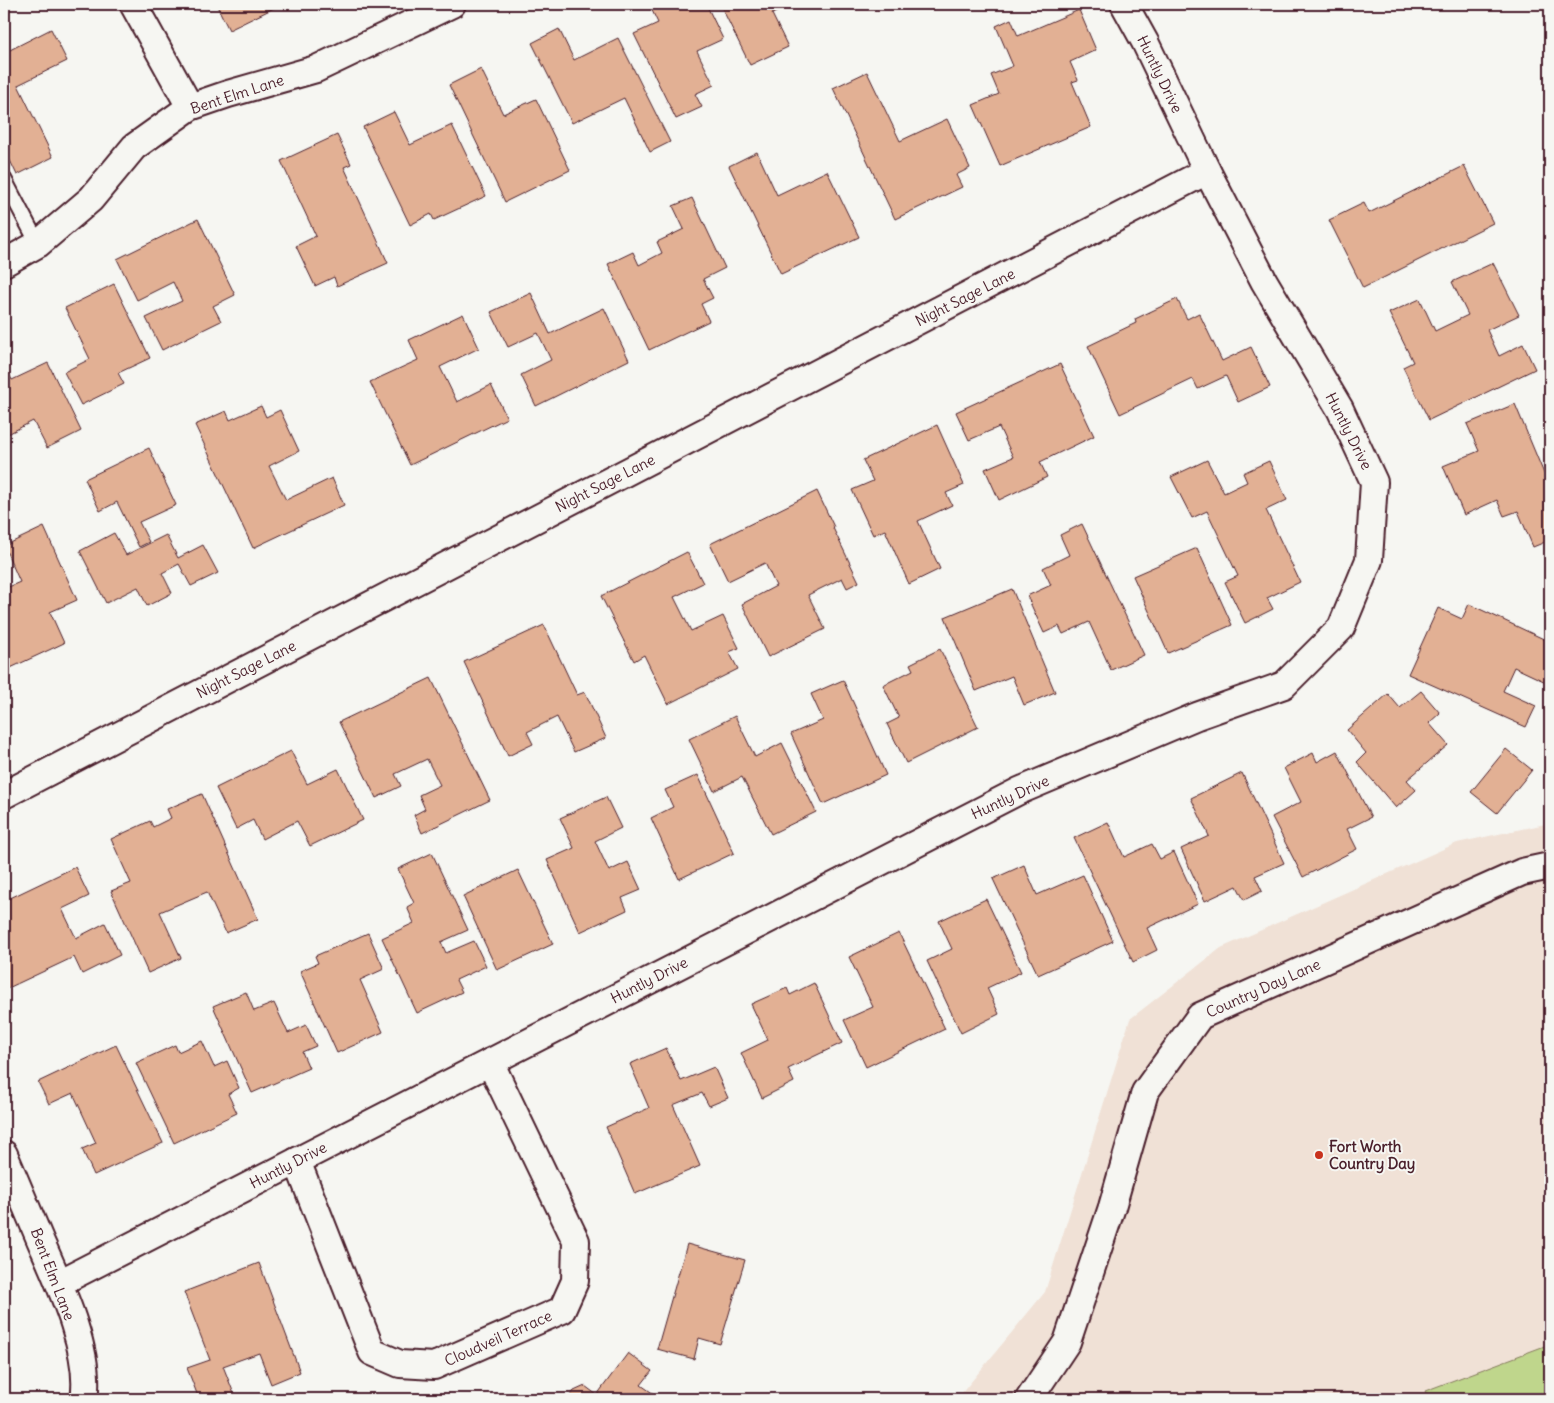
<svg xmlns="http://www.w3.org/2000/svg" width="1554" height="1403" font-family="Delius,sans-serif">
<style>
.built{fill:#f0e1d6}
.green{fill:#bfd68c;stroke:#847a5c}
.building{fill:#e2b094;stroke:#4a1f2b}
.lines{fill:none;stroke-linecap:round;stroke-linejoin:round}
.service-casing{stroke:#4a1f2b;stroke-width:18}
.minor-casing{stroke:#4a1f2b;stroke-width:30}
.service{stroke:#f6f6f2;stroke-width:14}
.minor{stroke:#f6f6f2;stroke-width:26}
.poi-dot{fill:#c8321e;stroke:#f6f6f2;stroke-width:2}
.labels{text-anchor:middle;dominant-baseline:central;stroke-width:4;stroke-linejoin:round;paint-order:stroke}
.street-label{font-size:15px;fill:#4a1f2b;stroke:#f6f6f2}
.poi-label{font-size:15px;font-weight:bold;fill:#4a1f2b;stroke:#f6f6f2;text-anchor:start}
</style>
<rect width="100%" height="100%" fill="#f6f6f2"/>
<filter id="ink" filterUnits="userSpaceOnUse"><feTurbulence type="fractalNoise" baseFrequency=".02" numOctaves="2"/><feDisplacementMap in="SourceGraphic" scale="10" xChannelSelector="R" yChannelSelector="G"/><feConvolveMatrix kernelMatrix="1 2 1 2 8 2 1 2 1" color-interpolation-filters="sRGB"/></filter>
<g filter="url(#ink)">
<!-- built -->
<path class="built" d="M1550 823V1399H957L1045 1292 1130 1019 1221 948 1457 843Z"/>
<!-- green -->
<path class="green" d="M1550 1344V1399H1429L1425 1391Z"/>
<!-- building -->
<g class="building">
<path d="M216 4H279L280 5 229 30Z"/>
<path d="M649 4H706L723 39 697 51 714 85 695 94 702 107 676 119 634 34 658 23Z"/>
<path d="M720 4H793L772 14 788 47 750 65Z"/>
<path d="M1079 10 1096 50 1070 62 1078 80 1072 82 1091 127 1000 166 973 105 999 94 991 75 1013 66 996 26 1011 19 1018 36Z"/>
<path d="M51 29 67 61 18 85 53 157 17 175 4 148V53Z"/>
<path d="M559 29 574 60 618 38 670 142 650 152 624 98 572 123 532 43Z"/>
<path d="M481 69 503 114 536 99 570 170 505 202 449 85Z"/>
<path d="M867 72 900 141 947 119 970 168 956 175 962 187 895 219 833 88Z"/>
<path d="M394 112 410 145 452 125 486 196 434 220 431 214 410 225 363 127Z"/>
<path d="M337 135 351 164 344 167 388 263 337 286 334 277 315 286 296 246 316 236 281 161Z"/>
<path d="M757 152 777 195 827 171 859 237 781 274 729 166Z"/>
<path d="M1464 166 1493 223 1363 288 1329 220 1364 203 1369 213Z"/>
<path d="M692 198 725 268 703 279 713 298 701 304 709 321 649 350 608 264 633 252 639 265 662 253 657 242 684 229 673 206Z"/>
<path d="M198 219 235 295 213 306 221 321 162 350 146 318 182 301 173 282 137 300 117 259Z"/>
<path d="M1493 263 1519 315 1487 330 1499 356 1523 344 1535 369 1429 420 1403 367 1413 362 1389 313 1420 299 1435 331 1468 315 1452 282Z"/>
<path d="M114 284 150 358 118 373 124 384 81 405 64 372 90 359 65 308Z"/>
<path d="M531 293 550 334 604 308 629 360 536 406 521 375 551 360 538 333 508 347 491 312Z"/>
<path d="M1177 299 1187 319 1199 313 1222 361 1251 347 1270 387 1238 402 1226 376 1198 389 1193 379 1120 414 1088 346 1136 323 1135 319Z"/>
<path d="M463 314 479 348 440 367 457 402 491 385 507 418 410 465 370 382 418 360 409 340Z"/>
<path d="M48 363 81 431 47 448 33 421 4 436V364L12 380Z"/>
<path d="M1060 364 1094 436 1040 462 1047 477 999 500 985 469 1013 457 999 427 969 440 956 412Z"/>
<path d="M1515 404 1550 488V540L1533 547 1518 511 1504 516 1497 500 1464 515 1443 466 1479 451 1467 424Z"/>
<path d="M261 406 266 417 280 410 299 451 269 466 286 500 332 478 344 505 253 548 195 425 226 411 230 420Z"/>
<path d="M937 425 964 485 946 493 952 505 918 521 940 569 909 584 885 530 873 535 852 490 873 481 863 460Z"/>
<path d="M149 448 176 505 139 522 149 542 139 547 117 502 100 511 85 479Z"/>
<path d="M1207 460 1224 493 1247 482 1243 473 1269 461 1287 500 1266 510 1300 582 1267 598 1273 609 1245 623 1225 582 1238 576 1207 511 1192 518 1171 477Z"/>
<path d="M817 491 834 527 833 528 859 582 847 588 842 578 808 595 825 629 768 657 742 604 776 586 765 563 728 581 710 544Z"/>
<path d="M1082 524 1144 655 1111 670 1089 622 1063 634 1059 626 1044 633 1027 596 1051 585 1043 568 1069 555 1060 535Z"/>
<path d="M44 527 77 600 50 612 64 643 4 671V589L20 582 4 546Z"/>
<path d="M114 533 126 555 166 535 178 558 203 545 218 573 191 586 179 564 162 573 172 593 147 606 138 587 106 603 80 551Z"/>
<path d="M1197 548 1232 625 1168 653 1133 576Z"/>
<path d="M687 552 703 583 674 597 691 631 723 616 739 648 729 652 738 669 668 704 644 655 634 661 601 596Z"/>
<path d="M1012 589 1055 692 1024 705 1012 676 976 691 945 617Z"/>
<path d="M1469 604 1550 642V684L1514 667 1503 691 1536 706 1526 727 1408 674 1438 608 1462 619Z"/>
<path d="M544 625 577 695 585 692 606 738 574 752 557 717 527 732 533 744 508 756 464 662Z"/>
<path d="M940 649 978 727 906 763 887 724 899 718 883 685 913 670 910 664Z"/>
<path d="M431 678 490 800 422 833 414 815 425 809 419 795 440 785 427 759 395 774 401 786 376 798 339 722Z"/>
<path d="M843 680 886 775 823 804 791 734 823 720 811 694Z"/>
<path d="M1421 691 1440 713 1429 723 1448 745 1407 780 1416 790 1396 808 1357 762 1366 753 1347 730 1388 694 1400 708Z"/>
<path d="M735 716 755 757 782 743 816 812 771 834 742 777 714 791 689 739Z"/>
<path d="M1506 749 1532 770 1497 813 1471 792Z"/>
<path d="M291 751 307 784 338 769 363 820 310 846 297 821 262 839 253 820 236 829 216 788Z"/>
<path d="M1337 751 1371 817 1347 829 1357 849 1303 877 1272 817 1301 802 1284 768 1313 753 1317 762Z"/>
<path d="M1242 773 1284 863 1255 876 1262 891 1244 900 1237 886 1205 901 1181 849 1209 836 1191 798Z"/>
<path d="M698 775 734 853 679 879 651 818 673 807 665 790Z"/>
<path d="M202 794 258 919 226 933 207 892 160 912 181 958 148 973 111 891 131 883 111 839 150 821 153 827 171 818 167 809Z"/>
<path d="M606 797 621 828 595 841 609 871 628 862 641 890 622 898 627 910 580 932 547 860 574 848 560 818Z"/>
<path d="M1108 822 1124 857 1152 844 1160 859 1174 852 1198 904 1147 928 1157 950 1133 962 1074 838Z"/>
<path d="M432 853 468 930 441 942 446 953 474 941 486 966 456 980 462 992 417 1013 382 938 414 923 407 907 414 903 398 869Z"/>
<path d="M1024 865 1037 895 1083 875 1113 941 1038 975 993 879Z"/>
<path d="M75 867 89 896 62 909 76 938 105 923 120 955 82 974 74 957 4 990V901Z"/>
<path d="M518 870 553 944 497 970 463 896Z"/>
<path d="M986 899 1021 972 987 988 999 1014 961 1033 927 961 952 949 939 921Z"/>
<path d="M368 933 384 969 360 980 383 1032 337 1053 300 971 318 963 315 956Z"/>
<path d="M899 933 945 1029 866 1067 844 1020 873 1007 849 957Z"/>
<path d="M814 983 842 1043 788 1069 794 1082 762 1098 741 1053 768 1040 751 1004 787 988 790 995Z"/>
<path d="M246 992 254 1011 274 1003 288 1033 306 1025 316 1046 302 1052 309 1068 252 1093 213 1006Z"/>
<path d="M202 1041 214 1067 227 1061 239 1088 228 1094 237 1113 174 1143 136 1063 175 1045 178 1052Z"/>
<path d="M116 1045 163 1143 94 1175 82 1149 96 1143 73 1093 49 1104 38 1082Z"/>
<path d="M666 1048 681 1081 714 1067 728 1098 709 1106 702 1093 673 1105 700 1166 635 1194 606 1127 649 1108 630 1064Z"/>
<path d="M687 1244 745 1260 720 1344 699 1338 694 1359 657 1349Z"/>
<path d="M259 1263 300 1372 271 1384 259 1353 223 1366 236 1399H199L187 1368 210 1360 184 1292Z"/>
<path d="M628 1353 652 1371 641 1385 661 1399H568L574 1391 585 1386 597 1395Z"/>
</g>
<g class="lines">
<defs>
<path id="service" d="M4 179 38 244"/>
<g id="minor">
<path d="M133 4 190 107"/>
<path d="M4 263 38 244 91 199 134 147 190 107 228 94 316 69 452 4"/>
<path d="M4 795 1207 171"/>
<path d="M4 1154C16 1183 29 1213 41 1242 60 1285 92 1353 84 1399"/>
<path d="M297 1161 372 1352 400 1364 434 1366 562 1310 575 1281 576 1241 490 1062"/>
<path d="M59 1283 1019 791 1197 716 1284 685 1341 628 1369 560 1374 482 1340 409 1264 281 1207 171 1145 42 1124 4"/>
<path d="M1029 1399 1067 1342 1112 1207 1145 1092 1200 1016 1522 872 1550 866"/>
</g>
</defs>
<!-- service casing -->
<use href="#service" class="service-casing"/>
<!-- minor casing -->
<use href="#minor" class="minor-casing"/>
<!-- service -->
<use href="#service" class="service"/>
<!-- minor -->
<use href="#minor" class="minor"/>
</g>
</g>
<!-- markers -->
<circle class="poi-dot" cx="1319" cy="1155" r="5"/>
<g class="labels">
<!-- street labels -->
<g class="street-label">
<text transform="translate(1160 74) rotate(64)">Huntly Drive</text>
<text transform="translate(237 94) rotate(-18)">Bent Elm Lane</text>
<text transform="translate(965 297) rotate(-27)">Night Sage Lane</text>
<text transform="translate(1349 431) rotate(63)">Huntly Drive</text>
<text transform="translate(605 483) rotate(-27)">Night Sage Lane</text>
<text transform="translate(246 669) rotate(-27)">Night Sage Lane</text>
<text transform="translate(1010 797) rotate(-25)">Huntly Drive</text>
<text transform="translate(649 980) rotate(-27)">Huntly Drive</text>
<text transform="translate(1263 988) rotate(-24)">Country Day Lane</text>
<text transform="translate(288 1165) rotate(-27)">Huntly Drive</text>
<text transform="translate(53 1274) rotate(69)">Bent Elm Lane</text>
<text transform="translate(498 1338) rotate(-24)">Cloudveil Terrace</text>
</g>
<!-- poi labels -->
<g class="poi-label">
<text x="1329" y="1146">Fort Worth<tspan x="1329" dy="17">Country Day</tspan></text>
</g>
</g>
<!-- margin -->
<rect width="1554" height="1403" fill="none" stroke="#f6f6f2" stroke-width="20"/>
<rect x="10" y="10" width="1534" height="1383" fill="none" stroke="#4a1f2b" stroke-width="2" filter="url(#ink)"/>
</svg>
